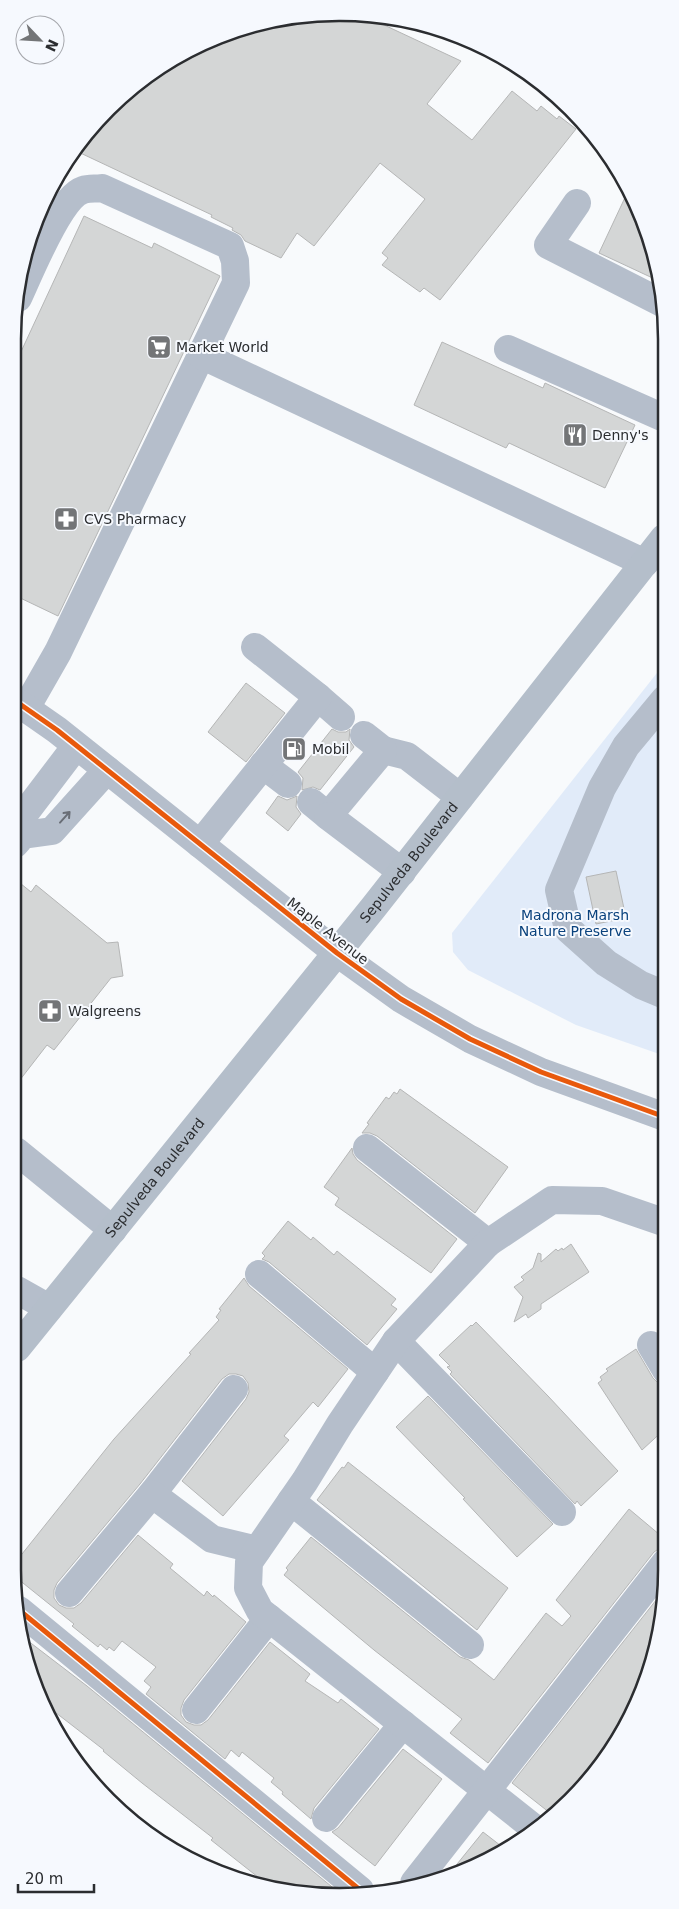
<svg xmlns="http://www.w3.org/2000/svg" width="679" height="1909" font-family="'DejaVu Sans',sans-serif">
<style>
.green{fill:#e1ebf9}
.building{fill:#d4d6d6;stroke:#b5b6b6}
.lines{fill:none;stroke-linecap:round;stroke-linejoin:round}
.minor{stroke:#b5becb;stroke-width:28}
.major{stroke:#b4beca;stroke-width:28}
.cycleway-casing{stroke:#f6f9fe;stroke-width:8}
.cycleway{stroke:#e8590c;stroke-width:5}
.oneway{stroke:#696e76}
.labels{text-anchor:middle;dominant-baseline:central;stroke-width:4;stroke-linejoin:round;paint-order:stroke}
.poi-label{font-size:14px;fill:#2b2d30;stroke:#f6f9fe;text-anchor:start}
.street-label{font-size:14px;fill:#2b2d30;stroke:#f6f9fe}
.park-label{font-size:14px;fill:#0a427d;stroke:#f6f9fe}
.rim{fill:none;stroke:#2b2d30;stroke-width:2.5}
</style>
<rect width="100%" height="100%" fill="#f8fafc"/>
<!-- green -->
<path class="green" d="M664 664 665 1056 576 1025 468 970 453 952 452 933Z"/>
<!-- building -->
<g class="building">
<path d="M361 13 388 18 382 24 461 61 427 104 472 140 512 91 537 111 541 106 557 119 559 116 576 129 440 300 424 288 420 292 382 265 388 258 382 253 425 199 380 163 314 246 297 233 281 258 245 241 241 235 232 230 233 228 211 217 212 215 74 150 80 141 124 94 176 56 234 30 297 15Z"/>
<path d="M629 189 633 195 659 281 599 253Z"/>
<path d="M84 216 152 248 154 243 220 276 58 616 14 595 13 369Z"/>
<path d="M442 342 543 388 545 383 635 425 605 488 509 443 506 448 414 405Z"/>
<path d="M246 683 285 713 246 762 208 732Z"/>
<path d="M332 729 338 732H346L350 729 349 740 354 747 320 790 313 787 302 790 303 778 298 772Z"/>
<path d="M278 796 287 800 297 796 296 807 301 814 288 831 266 813Z"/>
<path d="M616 871 626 918 596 924 586 877Z"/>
<path d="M15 879 31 892 36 885 107 943 118 942 123 976 111 978 54 1050 47 1045 16 1085Z"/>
<path d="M400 1089 508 1167 475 1213 377 1136 370 1133H362L369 1124 367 1123 386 1097 389 1099 394 1092 397 1094Z"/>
<path d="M352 1148 353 1154 357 1160 457 1239 431 1273 335 1205 339 1198 324 1187Z"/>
<path d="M288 1221 311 1240 313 1237 334 1255 337 1251 396 1299 391 1305 397 1309 367 1345 269 1262 262 1259 265 1256 262 1253Z"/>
<path d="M571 1244 589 1272 541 1304V1309L528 1318 526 1314 514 1322 523 1297 514 1287 524 1280 521 1277 533 1268 538 1253 541 1254V1262L556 1249 558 1251 562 1248 563 1250Z"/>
<path d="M244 1278 249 1286 348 1369 318 1407 313 1402 284 1436 289 1440 223 1516 182 1481 246 1399 249 1392 248 1383 243 1376 236 1374H229L222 1379 140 1484 57 1583 54 1590V1598L59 1605 66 1608H74L81 1603 138 1535 173 1564 170 1568 204 1596 207 1591 213 1597 214 1595 246 1622 184 1700 181 1708V1715L186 1722 194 1725H201L208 1720 270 1642 310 1674 305 1681 338 1703 341 1699 379 1729 314 1808 311 1819 282 1794 283 1792 271 1782 274 1778 242 1752 239 1757 231 1750 225 1759 146 1694 151 1687 144 1681 156 1667 122 1641 114 1651 109 1647 107 1650 100 1644 98 1647 72 1626 74 1624 18 1579V1559L114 1439 191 1354 189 1353 219 1320 216 1317 221 1310 219 1309Z"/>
<path d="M476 1322 548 1396 618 1471 581 1506 577 1501 575 1504 450 1374 452 1372 447 1367 450 1366 439 1355 471 1325 472 1326Z"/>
<path d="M636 1349 653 1378 659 1384 666 1386V1428L642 1450 598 1383 602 1380 600 1377 608 1371 606 1369Z"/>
<path d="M428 1396 553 1524 517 1557 463 1499 465 1498 396 1427Z"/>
<path d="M348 1462 508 1588 477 1630 317 1500 342 1467 344 1468Z"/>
<path d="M629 1509 666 1540V1547L660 1548 654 1552 488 1763 450 1733 462 1719 374 1650 284 1575 288 1570 286 1568 311 1537 460 1657 469 1660 494 1680 546 1613 562 1626 571 1616 556 1600Z"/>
<path d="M664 1590 655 1654 620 1731 575 1788 550 1813 512 1783Z"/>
<path d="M19 1634 87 1686 337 1891 297 1894 268 1885 211 1840 213 1838 142 1783 103 1751 104 1750 42 1702 37 1694Z"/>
<path d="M403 1749 442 1779 375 1866 332 1832 338 1828Z"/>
<path d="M483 1832 505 1849 449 1874Z"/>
</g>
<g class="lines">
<!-- minor -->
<g class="minor">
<path d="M577 203 548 245 664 304"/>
<path d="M18 298C29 275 59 198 83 190 89 188 96 189 102 188L230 246 235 261 236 283 58 652 26 708"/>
<path d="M508 349 664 418"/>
<path d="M201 355 645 563"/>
<path d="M318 697 341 717"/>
<path d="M665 699 626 746 602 788 559 890 568 929 606 963 641 985 665 995"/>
<path d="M14 700 57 730 337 953 401 999 470 1039 541 1072 665 1117"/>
<path d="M383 750 407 756 460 797"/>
<path d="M263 765 288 784"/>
<path d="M311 802 328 816 383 750 364 735"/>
<path d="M328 816 402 872"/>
<path d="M23 835 22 817 76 746"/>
<path d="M15 844 23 835 52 831 107 770"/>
<path d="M200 844 318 697 255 647"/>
<path d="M367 1148 488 1243"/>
<path d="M16 1151 113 1230"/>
<path d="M259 1274 375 1372"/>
<path d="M17 1290 49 1308"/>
<path d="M396 1341 562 1512"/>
<path d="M651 1345 666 1370"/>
<path d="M152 1494 234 1389"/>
<path d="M291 1501 470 1645"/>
<path d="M69 1593 152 1494 212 1539 257 1550"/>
<path d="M19 1610 360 1890"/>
<path d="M196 1710 269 1618"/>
<path d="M326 1818 403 1724"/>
<path d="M534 1828 260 1611 248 1588 249 1562 305 1481 340 1424 396 1341 488 1243 552 1200 602 1201 666 1223"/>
<path d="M418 1886 414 1883 666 1562"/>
</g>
<!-- major -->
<path class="major" id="s1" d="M17 1348 373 908 664 538"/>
<defs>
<g id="cycleway">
<path d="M14 700 57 730 337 953 401 999 470 1039 541 1072 665 1117"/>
<path d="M19 1610 360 1890"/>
</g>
</defs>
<!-- cycleway casing -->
<use href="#cycleway" class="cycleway-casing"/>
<!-- cycleway -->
<use href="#cycleway" class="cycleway"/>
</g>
<!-- one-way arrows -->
<defs><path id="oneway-shaft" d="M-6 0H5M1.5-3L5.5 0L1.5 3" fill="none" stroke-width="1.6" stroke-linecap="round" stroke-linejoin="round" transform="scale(1.25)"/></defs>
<use class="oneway" href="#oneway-shaft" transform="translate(65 817) rotate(-48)"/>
<!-- icons -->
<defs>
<symbol id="supermarket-square" viewBox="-11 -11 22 22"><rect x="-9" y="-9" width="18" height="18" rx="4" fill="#737577" stroke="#f6f9fe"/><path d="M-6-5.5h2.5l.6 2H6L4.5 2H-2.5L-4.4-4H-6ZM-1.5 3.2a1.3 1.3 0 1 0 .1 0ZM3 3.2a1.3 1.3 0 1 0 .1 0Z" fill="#fff"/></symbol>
<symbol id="restaurant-square" viewBox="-11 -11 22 22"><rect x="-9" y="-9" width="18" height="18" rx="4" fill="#737577" stroke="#f6f9fe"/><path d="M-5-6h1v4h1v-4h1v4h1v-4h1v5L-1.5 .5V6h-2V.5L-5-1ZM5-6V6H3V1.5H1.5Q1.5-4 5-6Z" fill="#fff"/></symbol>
<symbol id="pharmacy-square" viewBox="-11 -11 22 22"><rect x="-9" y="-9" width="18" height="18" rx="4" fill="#737577" stroke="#f6f9fe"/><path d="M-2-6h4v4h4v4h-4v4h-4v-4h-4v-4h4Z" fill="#fff"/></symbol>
<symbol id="fuel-square" viewBox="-11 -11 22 22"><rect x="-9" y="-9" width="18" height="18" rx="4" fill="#737577" stroke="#f6f9fe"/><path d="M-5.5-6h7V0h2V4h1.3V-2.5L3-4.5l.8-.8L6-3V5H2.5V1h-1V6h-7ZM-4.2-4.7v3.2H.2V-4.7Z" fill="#fff"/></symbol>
</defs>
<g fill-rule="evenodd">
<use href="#supermarket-square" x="145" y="333" width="28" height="28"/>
<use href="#restaurant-square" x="561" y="421" width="28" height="28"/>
<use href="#pharmacy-square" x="52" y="505" width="28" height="28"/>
<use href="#fuel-square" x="280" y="735" width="28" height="28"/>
<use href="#pharmacy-square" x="36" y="997" width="28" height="28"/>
</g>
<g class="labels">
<!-- poi labels -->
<g class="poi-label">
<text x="176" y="347">Market World</text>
<text x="592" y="435">Denny's</text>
<text x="84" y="519">CVS Pharmacy</text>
<text x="312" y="749">Mobil</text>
<text x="68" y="1011">Walgreens</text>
</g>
<!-- street labels -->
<g class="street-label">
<text stroke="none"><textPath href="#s1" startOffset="624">Sepulveda Boulevard</textPath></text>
<text transform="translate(328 931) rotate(38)">Maple Avenue</text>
<text stroke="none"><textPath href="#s1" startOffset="219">Sepulveda Boulevard</textPath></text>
</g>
<!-- park labels -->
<g class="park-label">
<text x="575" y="915">Madrona Marsh<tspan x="575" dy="16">Nature Preserve</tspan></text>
</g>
</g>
<!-- crop -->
<path d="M0 0H679V1909H0ZM339 21H340A318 318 0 0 1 658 339V1570A318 318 0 0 1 340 1888H339A318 318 0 0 1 21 1570V339A318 318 0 0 1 339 21Z" fill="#f6f9fe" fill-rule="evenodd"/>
<path class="rim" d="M339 21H340A318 318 0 0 1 658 339V1570A318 318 0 0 1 340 1888H339A318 318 0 0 1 21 1570V339A318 318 0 0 1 339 21Z"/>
<!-- north arrow -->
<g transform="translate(40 40) rotate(115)"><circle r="24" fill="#f6f9fe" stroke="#a5a7ac"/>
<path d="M0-4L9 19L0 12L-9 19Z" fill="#737577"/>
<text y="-8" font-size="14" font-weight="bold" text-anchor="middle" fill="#2b2d30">N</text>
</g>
<!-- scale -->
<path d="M18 1884v8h76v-8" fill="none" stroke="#2b2d30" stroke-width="2.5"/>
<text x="25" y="1884" font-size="15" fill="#2b2d30" stroke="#f6f9fe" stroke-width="4" paint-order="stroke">20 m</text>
</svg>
